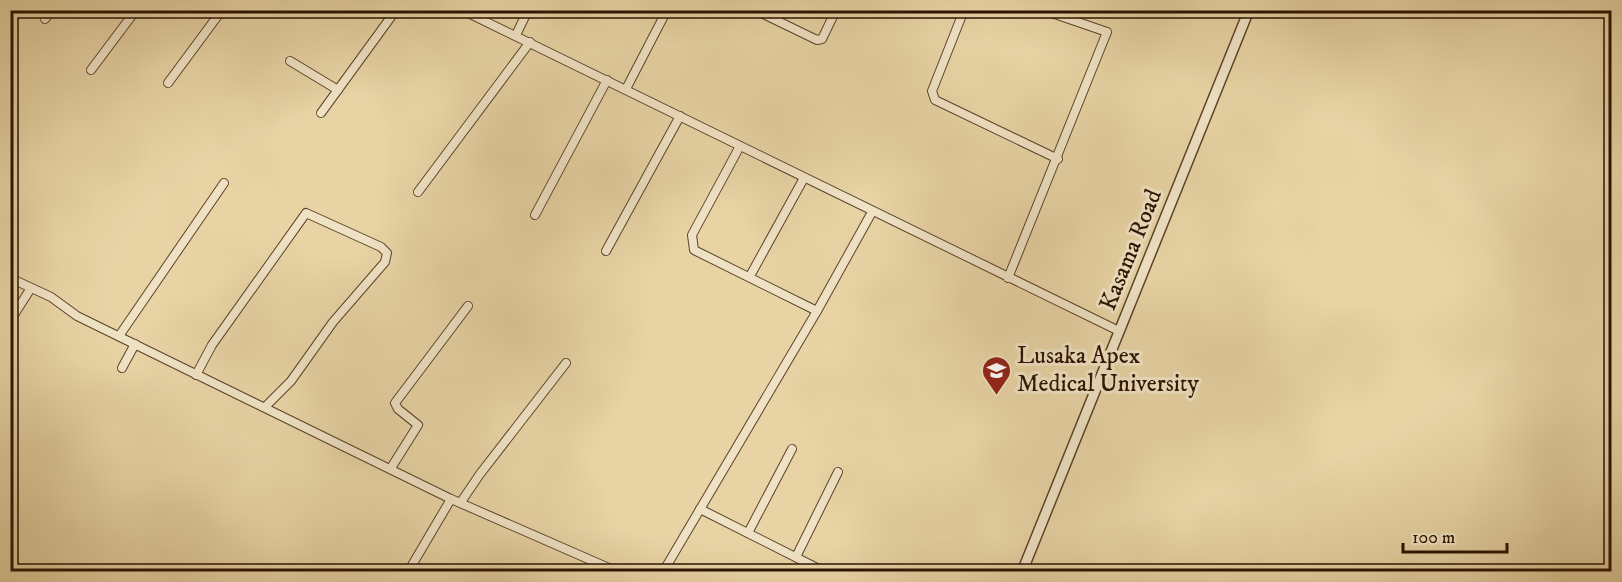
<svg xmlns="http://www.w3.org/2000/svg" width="1622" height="582" font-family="'IM FELL DW Pica',serif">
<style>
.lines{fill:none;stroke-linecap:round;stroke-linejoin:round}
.minor-casing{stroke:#5b422a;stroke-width:10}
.tertiary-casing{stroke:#5b422a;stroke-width:12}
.minor{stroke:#efe2c4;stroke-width:8}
.tertiary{stroke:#efe2c4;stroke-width:9}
.labels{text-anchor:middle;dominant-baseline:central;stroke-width:6;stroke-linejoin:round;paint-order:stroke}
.street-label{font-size:24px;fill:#2c1201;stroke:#efe2c4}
.poi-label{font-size:24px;fill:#2c1201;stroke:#efe2c4;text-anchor:start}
</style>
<rect width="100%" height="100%" fill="#e7d3a4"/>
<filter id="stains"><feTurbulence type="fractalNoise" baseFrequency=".00333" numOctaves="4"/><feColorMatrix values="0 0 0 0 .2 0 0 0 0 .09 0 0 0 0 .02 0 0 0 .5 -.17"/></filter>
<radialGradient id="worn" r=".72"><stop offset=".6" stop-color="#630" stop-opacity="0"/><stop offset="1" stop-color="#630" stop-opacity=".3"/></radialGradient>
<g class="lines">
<defs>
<g id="minor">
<path d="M462 10 1119 331"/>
<path d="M755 10 817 40 822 39 836 10"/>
<path d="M964 10 932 91 935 100 1058 159"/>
<path d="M45 19 52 10"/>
<path d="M516 35 528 10"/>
<path d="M290 61 338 90"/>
<path d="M91 70 136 10"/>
<path d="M168 83 222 10"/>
<path d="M626 89 667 10"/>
<path d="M321 113 396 10"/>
<path d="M740 146 692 235 694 250 817 311"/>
<path d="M418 192 530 42"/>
<path d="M535 215 607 80"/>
<path d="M606 251 680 116"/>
<path d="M750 276 804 178"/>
<path d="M10 278 51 297 77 316 451 499 618 572"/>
<path d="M1008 278 1107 32 1043 10"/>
<path d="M10 321 31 288"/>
<path d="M119 336 224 183"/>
<path d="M122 368 135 344"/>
<path d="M196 375 212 345 306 213 381 247 387 253 385 262 333 322 291 381 266 406"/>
<path d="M391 468 418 425 398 409 395 403 468 306"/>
<path d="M461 502 480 474 566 363"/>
<path d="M700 509 825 572"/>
<path d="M748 533 792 449"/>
<path d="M796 557 838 472"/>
<path d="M408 572 451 499"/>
<path d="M663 572 817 311 872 212"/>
</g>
<path id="tertiary" d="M1022 572 1249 10"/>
</defs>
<!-- minor casing -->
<use href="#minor" class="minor-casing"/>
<!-- tertiary casing -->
<use href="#tertiary" class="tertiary-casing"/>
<!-- minor -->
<use href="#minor" class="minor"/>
<!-- tertiary -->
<use href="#tertiary" class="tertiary"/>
</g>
<!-- icons -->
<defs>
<symbol id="university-pin" viewBox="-11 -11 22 30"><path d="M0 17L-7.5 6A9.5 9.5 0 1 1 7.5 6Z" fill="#8f2418" stroke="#efe2c4"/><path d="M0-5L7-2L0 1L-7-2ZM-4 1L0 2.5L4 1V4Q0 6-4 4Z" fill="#fff"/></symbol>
</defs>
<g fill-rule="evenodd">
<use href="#university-pin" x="980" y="354" width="33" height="45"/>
</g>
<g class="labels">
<!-- street labels -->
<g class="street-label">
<text transform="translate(1131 250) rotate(-68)">Kasama Road</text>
</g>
<!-- poi labels -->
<g class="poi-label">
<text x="1017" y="356">Lusaka Apex<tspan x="1017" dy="28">Medical University</tspan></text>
</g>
</g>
<!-- margin -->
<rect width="1622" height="582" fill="none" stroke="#e7d3a4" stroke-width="36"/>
<rect x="12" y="12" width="1598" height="558" fill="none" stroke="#2c1201" stroke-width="3"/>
<rect x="18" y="18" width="1586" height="546" fill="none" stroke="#2c1201" stroke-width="1.5"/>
<!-- scale -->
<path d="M1403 543v9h104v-9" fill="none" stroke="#2c1201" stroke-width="3"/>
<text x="1412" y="543" font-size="18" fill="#2c1201" stroke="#efe2c4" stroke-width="4.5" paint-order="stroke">100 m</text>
<rect width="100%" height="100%" filter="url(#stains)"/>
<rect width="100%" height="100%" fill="url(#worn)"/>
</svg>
